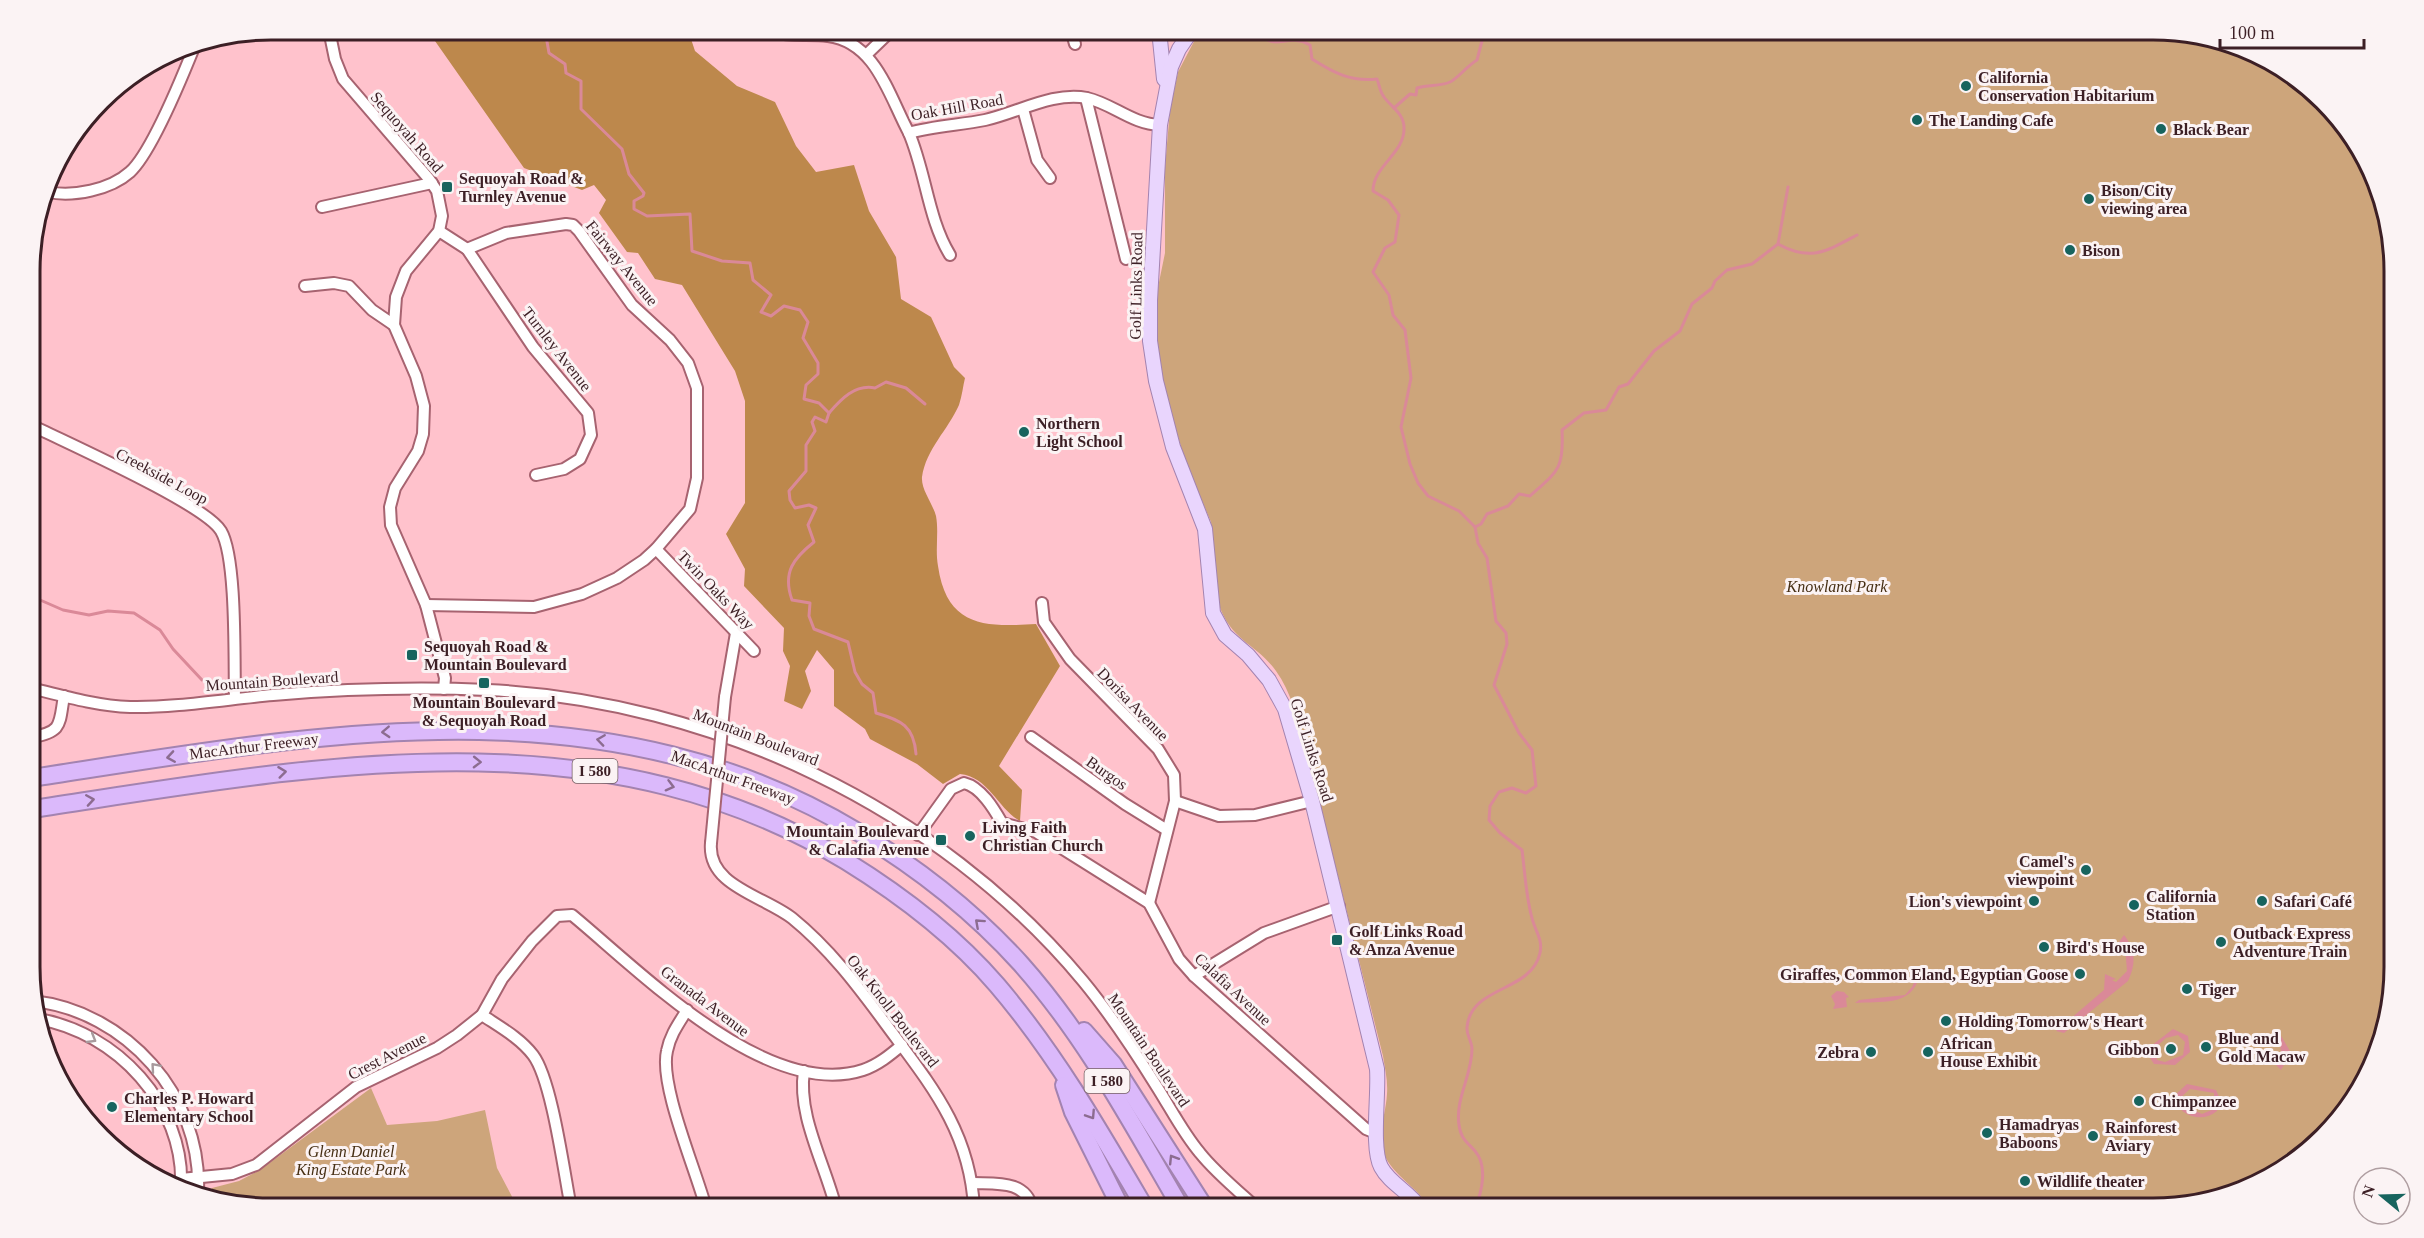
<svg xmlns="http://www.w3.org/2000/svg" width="2424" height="1238" font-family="'Times New Roman',serif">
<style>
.green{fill:#cda57b}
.forest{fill:#bd884c}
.water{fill:#da8998;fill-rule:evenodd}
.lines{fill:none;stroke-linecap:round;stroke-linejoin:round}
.stream{stroke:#da8998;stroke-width:3}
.minor-casing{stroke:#a76370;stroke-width:14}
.major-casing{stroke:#a383b0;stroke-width:16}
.highway-casing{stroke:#a383b0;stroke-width:20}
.minor{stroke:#fff;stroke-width:10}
.major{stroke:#e9d5fd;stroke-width:14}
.highway{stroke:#dbb9fb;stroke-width:16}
.minor-bridge-casing{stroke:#a76370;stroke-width:14;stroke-linecap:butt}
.minor-bridge{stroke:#fff;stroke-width:10}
.oneway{stroke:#8c6c90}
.oneway2{stroke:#a79a9d}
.poi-dot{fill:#17645e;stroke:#fbf3f4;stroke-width:2}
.labels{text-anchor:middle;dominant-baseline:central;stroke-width:6;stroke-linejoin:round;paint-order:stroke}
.shield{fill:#fbf3f4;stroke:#755f63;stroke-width:1.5}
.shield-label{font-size:15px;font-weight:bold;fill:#3c1f25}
.poi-label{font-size:16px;font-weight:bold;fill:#3c1f25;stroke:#fbf3f4;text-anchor:start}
.street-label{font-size:16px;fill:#3c1f25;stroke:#fbf3f4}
.park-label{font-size:16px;font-style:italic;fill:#462f14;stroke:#fbf3f4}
.rim{fill:none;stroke:#3c1f25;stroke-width:3}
</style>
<rect width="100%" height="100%" fill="#ffc2cc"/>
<!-- green -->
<g class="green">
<path d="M1200 30H2152L2259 55 2312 90 2353 137 2392 241 2394 966 2369 1073 2334 1126 2286 1167 2230 1195 2168 1207 1429 1208C1418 1187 1393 1176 1384 1154 1377 1135 1386 1113 1387 1094 1388 1081 1385 1069 1383 1056L1305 745C1298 721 1291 691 1276 671 1256 643 1232 642 1219 605L1211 522 1187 466 1167 401 1155 340 1157 292 1165 253V167L1170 110 1178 72Z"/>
<path d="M371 1088 387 1125 437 1121 485 1110 497 1168 518 1208H272L209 1193 212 1188 239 1181 260 1170Z"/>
</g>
<!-- forest -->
<path class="forest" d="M432 30H688L695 51 737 86 775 102 796 146 816 172 854 165 869 211 896 257 901 299 931 317 954 367 965 378C963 386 962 396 959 405 948 430 926 449 922 477 921 490 933 504 936 516 939 532 935 550 938 566 947 628 986 627 1036 624L1060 666 999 766 1022 790 1020 821C998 809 989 777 960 774L943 784 917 764 870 739 865 729 834 706V670L817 650 805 671 811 691 802 709 784 701 790 666 783 651 784 628 744 586 745 569 726 534 745 503V401L735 371 682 285 655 279 638 253 627 252 599 213 606 200 594 185 582 190 524 168 435 41Z"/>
<!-- water -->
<g class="water">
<path d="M2124 935C2136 950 2136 964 2128 981L2064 1033 2056 1031 2104 990 2105 974 2116 979 2112 980 2116 982 2127 971 2125 947 2120 948 2117 945Z"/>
<path d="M1917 976H1919C1913 1007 1879 1001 1855 1003L1859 1000 1905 995 1912 987Z"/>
<path d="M1837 991 1844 992 1849 997 1846 998 1847 1007 1833 1009 1835 1004 1831 996Z"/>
<path d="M2173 1029 2188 1036 2190 1052 2175 1065 2154 1064 2150 1058 2151 1046ZM2178 1035 2185 1042 2183 1055 2165 1062 2157 1060 2156 1047 2166 1038Z"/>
<path d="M2280 1034 2291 1053 2281 1070 2275 1064 2282 1058 2280 1045 2275 1046 2270 1041 2274 1035Z"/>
<path d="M2187 1084 2216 1090 2220 1099 2217 1111C2202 1124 2179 1116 2173 1097ZM2190 1089 2214 1093V1109L2202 1114 2184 1106 2180 1098Z"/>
</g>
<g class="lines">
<!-- stream -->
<g class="stream">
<path d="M536 30 546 36 549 53 565 64 566 73 581 81V109L622 149 629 174 644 193 643 196 634 201V209L647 216 690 214 692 251 722 261 750 263 753 280 771 295 761 312 771 316 784 306 800 310 808 322 803 338 818 363V374L806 385 804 399 819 403 829 413 826 422 815 417 812 422 815 431 806 445V471L789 491 790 500 795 508 809 505 816 508 808 525 814 542C794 558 782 572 792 600L810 603 809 616 814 629 848 642 855 672 862 684 873 693 876 713C901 720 914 726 916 754"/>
<path d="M1257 30C1276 55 1285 31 1310 45L1312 59C1334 73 1351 82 1377 79 1379 84 1380 92 1384 97 1391 107 1404 113 1404 128 1405 153 1373 166 1373 191L1388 200 1399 215 1395 242 1385 248 1373 272 1389 295 1393 315 1405 330 1411 378 1401 427 1410 464 1418 483 1428 496 1459 511 1475 527 1478 543 1487 558 1496 621 1506 633 1507 644 1494 685 1519 733 1532 750 1536 786 1526 793 1512 788 1499 792 1490 806 1489 820 1500 833 1522 850C1525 873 1526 897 1532 918 1535 931 1543 939 1540 953 1531 993 1471 985 1467 1027 1466 1035 1472 1041 1472 1049 1472 1075 1455 1099 1459 1125 1461 1139 1466 1141 1475 1151 1488 1166 1482 1192 1475 1208"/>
<path d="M1394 108 1410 94 1416 95 1417 88C1429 84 1439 87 1450 82 1457 79 1467 66 1477 60L1484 33 1489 30"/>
<path d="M1778 244 1788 187"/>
<path d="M829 413C841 399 855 384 875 388L886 382 906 388 925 404"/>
<path d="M1475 527 1481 524 1487 514 1508 506 1519 494 1530 496C1558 471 1564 469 1562 430L1584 413 1606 410 1619 387 1628 384 1654 351 1680 331 1692 304 1712 288 1715 281 1727 270 1752 264 1778 244C1811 262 1827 251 1857 235"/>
<path d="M31 596 63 610 89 615 108 611 134 613 160 630 173 649 202 680"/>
</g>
<defs>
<g id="minor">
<path d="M329 30 335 59 343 79 429 179 437 191 442 216 439 231 406 271 396 297 394 325 416 376 424 406 423 434 418 451 395 488 390 507 391 525 426 605 445 678 444 689"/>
<path d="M768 30C787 38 808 33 828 36 876 42 889 96 909 133 933 126 960 125 985 120 1017 113 1054 91 1087 98 1113 104 1132 124 1160 125"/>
<path d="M1071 30 1075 44"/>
<path d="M867 54 892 30"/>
<path d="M1086 98 1126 259"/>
<path d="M1023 109 1037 160 1050 178"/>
<path d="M909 133C926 173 928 219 950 255"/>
<path d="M48 192C73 197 110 190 130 172 152 152 183 75 195 45"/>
<path d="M322 207 432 183"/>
<path d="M439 231 467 249 533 347 588 413 591 435 580 459 564 469 536 475"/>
<path d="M305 286 334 283 349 286 372 310 394 325"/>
<path d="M31 425C67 443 205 504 221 531 237 558 234 662 235 698"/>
<path d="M656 549 754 651"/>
<path d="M1042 603 1044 622 1070 659 1158 749 1174 775 1175 801 1149 903"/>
<path d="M426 605 534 607 582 594 617 578 644 560 656 549 690 509 697 478V388L688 363 670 340 632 305 579 231 573 225 566 224 506 233 467 249"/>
<path d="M31 688C63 696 97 706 130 707 175 708 228 699 273 695 344 689 416 687 488 690 712 701 938 807 1083 981 1111 1015 1134 1050 1157 1087 1171 1109 1183 1133 1200 1153 1216 1173 1237 1190 1257 1208"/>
<path d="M725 697 736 633"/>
<path d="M32 737C63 732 59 724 64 696"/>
<path d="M1031 737 1125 804 1167 830"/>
<path d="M1175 801 1219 816 1255 815 1312 801"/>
<path d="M918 835 951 789 964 783C981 787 994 809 1002 823L1036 832 1149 903 1179 959 1194 976 1366 1129 1376 1133"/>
<path d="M711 843C707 886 764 896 792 918 829 948 857 985 885 1023 929 1083 970 1130 974 1208"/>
<path d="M1194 976 1264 933 1339 906"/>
<path d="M33 1001C126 1011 202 1096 198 1191"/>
<path d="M687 1010C679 1023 670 1035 667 1051 659 1085 696 1170 706 1208"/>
<path d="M482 1015C500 1027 520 1038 533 1055 552 1080 564 1173 571 1208"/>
<path d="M38 1019C116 1032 185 1105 181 1187"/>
<path d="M804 1071C797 1115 825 1164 836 1208"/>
<path d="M181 1179 232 1174 256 1165 356 1087 437 1048 457 1035 482 1015 502 979 532 941 557 916 572 915C640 971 767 1101 863 1070 878 1065 890 1055 902 1045"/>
<path d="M973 1183C996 1184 1026 1180 1032 1208"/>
</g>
<g id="major">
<path d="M1159 30 1164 79"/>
<path d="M1192 30 1179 49 1171 67 1160 125 1150 300V341L1156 381 1173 447 1205 529 1213 613 1225 635 1248 655 1269 680 1285 709 1312 801 1377 1069C1379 1094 1371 1148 1381 1167 1390 1184 1410 1192 1420 1208"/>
</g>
<g id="highway">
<path d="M32 778C312 735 600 677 858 832 918 868 974 912 1021 964 1086 1037 1132 1124 1181 1208"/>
<path d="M32 809C306 768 594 708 846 861 901 895 955 936 997 985 1055 1053 1100 1131 1145 1208"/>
<path d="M1084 1031 1113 1064 1205 1208"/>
<path d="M1064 1085 1073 1112 1121 1208"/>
</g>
</defs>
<!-- minor casing -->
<use href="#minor" class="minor-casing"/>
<!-- major casing -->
<use href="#major" class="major-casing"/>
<!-- highway casing -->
<use href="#highway" class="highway-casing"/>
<!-- minor -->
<use href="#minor" class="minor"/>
<!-- major -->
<use href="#major" class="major"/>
<!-- highway -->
<use href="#highway" class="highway"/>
<defs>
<path id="minor-bridge" d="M711 843 725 697"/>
</defs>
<!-- minor-bridge casing -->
<use href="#minor-bridge" class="minor-bridge-casing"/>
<!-- minor-bridge -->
<use href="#minor-bridge" class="minor-bridge"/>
</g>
<!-- one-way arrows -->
<defs><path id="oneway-chevron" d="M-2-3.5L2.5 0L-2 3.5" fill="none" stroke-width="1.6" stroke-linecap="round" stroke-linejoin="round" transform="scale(1.5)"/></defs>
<g class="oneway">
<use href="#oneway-chevron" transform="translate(386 732) rotate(177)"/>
<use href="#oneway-chevron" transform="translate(601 740) rotate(-172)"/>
<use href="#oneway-chevron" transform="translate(171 757) rotate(171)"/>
<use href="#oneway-chevron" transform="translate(477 762) rotate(1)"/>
<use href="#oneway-chevron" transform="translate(282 772) rotate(-7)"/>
<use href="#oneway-chevron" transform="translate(670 786) rotate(15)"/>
<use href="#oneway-chevron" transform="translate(90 800) rotate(-9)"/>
<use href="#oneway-chevron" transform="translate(979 923) rotate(-138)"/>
<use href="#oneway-chevron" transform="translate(1091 1115) rotate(57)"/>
<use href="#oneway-chevron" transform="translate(1173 1159) rotate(-122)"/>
</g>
<g class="oneway2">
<use href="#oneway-chevron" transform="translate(92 1039) rotate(31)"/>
<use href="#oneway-chevron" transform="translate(155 1067) rotate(-131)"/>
</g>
<!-- markers -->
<g class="poi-dot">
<circle cx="1966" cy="86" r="6"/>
<circle cx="1917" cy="120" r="6"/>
<circle cx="2161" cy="129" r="6"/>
<rect x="441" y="181" width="12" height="12" rx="3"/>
<circle cx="2089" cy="199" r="6"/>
<circle cx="2070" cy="250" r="6"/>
<circle cx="1024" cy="432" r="6"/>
<rect x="406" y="649" width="12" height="12" rx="3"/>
<rect x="478" y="677" width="12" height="12" rx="3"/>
<circle cx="970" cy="836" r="6"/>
<rect x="935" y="834" width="12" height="12" rx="3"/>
<circle cx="2086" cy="870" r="6"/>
<circle cx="2034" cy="901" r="6"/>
<circle cx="2262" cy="901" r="6"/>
<circle cx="2134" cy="905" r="6"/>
<rect x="1331" y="934" width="12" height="12" rx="3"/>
<circle cx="2221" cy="942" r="6"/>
<circle cx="2044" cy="947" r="6"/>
<circle cx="2080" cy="974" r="6"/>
<circle cx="2187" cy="989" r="6"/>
<circle cx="1946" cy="1021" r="6"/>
<circle cx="2206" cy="1047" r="6"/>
<circle cx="2171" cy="1049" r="6"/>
<circle cx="1871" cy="1052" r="6"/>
<circle cx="1928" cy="1052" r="6"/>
<circle cx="2139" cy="1101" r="6"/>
<circle cx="112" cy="1107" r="6"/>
<circle cx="1987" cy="1133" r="6"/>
<circle cx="2093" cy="1136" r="6"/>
<circle cx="2025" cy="1181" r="6"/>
</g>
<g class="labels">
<!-- shield labels -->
<g class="shield">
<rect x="572.5" y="759" width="45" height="24" rx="4.5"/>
<rect x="1084.5" y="1069" width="45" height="24" rx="4.5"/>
</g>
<g class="shield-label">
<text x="595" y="771">I 580</text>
<text x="1107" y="1081">I 580</text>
</g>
<!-- poi labels -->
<g class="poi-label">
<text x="1978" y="77">California<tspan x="1978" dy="18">Conservation Habitarium</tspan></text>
<text x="1929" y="120">The Landing Cafe</text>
<text x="2173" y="129">Black Bear</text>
<text x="459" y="178">Sequoyah Road &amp;<tspan x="459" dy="18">Turnley Avenue</tspan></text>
<text x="2101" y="190">Bison/City<tspan x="2101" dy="18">viewing area</tspan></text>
<text x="2082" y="250">Bison</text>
<text x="1036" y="423">Northern<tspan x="1036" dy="18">Light School</tspan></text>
<text x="424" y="646">Sequoyah Road &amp;<tspan x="424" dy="18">Mountain Boulevard</tspan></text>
<text x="484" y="702" text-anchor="middle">Mountain Boulevard<tspan x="484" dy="18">&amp; Sequoyah Road</tspan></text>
<text x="982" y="827">Living Faith<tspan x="982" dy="18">Christian Church</tspan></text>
<text x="929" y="831" text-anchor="end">Mountain Boulevard<tspan x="929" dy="18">&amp; Calafia Avenue</tspan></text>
<text x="2074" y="861" text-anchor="end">Camel's<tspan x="2074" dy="18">viewpoint</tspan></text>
<text x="2146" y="896">California<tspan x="2146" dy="18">Station</tspan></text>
<text x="2022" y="901" text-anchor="end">Lion's viewpoint</text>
<text x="2274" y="901">Safari Café</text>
<text x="1349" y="931">Golf Links Road<tspan x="1349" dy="18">&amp; Anza Avenue</tspan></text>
<text x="2233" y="933">Outback Express<tspan x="2233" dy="18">Adventure Train</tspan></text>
<text x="2056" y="947">Bird's House</text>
<text x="2068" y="974" text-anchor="end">Giraffes, Common Eland, Egyptian Goose</text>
<text x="2199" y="989">Tiger</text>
<text x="1958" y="1021">Holding Tomorrow's Heart</text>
<text x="2218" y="1038">Blue and<tspan x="2218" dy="18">Gold Macaw</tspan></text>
<text x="1940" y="1043">African<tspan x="1940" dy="18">House Exhibit</tspan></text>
<text x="2159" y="1049" text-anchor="end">Gibbon</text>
<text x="1859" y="1052" text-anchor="end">Zebra</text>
<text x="124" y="1098">Charles P. Howard<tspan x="124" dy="18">Elementary School</tspan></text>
<text x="2151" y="1101">Chimpanzee</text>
<text x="1999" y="1124">Hamadryas<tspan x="1999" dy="18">Baboons</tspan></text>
<text x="2105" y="1127">Rainforest<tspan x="2105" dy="18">Aviary</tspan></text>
<text x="2037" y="1181">Wildlife theater</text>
</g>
<!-- street labels -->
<g class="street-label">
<text transform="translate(957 107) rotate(-10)">Oak Hill Road</text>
<text transform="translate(407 132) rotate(49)">Sequoyah Road</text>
<text transform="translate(622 263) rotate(51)">Fairway Avenue</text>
<text transform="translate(1136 286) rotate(-89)">Golf Links Road</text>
<text transform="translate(557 349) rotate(52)">Turnley Avenue</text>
<text transform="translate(162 476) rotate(28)">Creekside Loop</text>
<text transform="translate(716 590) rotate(46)">Twin Oaks Way</text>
<text transform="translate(272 681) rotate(-4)">Mountain Boulevard</text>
<text transform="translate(1133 704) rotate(46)">Dorisa Avenue</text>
<text transform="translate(756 737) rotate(21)">Mountain Boulevard</text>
<text transform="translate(254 746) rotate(-7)">MacArthur Freeway</text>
<text transform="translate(1312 750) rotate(72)">Golf Links Road</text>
<text transform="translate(1107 773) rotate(35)">Burgos</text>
<text transform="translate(733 777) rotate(20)">MacArthur Freeway</text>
<text transform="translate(1233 989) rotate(43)">Calafia Avenue</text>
<text transform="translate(705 1001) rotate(37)">Granada Avenue</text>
<text transform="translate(893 1011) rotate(52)">Oak Knoll Boulevard</text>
<text transform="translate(1149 1050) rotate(56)">Mountain Boulevard</text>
<text transform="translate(387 1056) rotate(-27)">Crest Avenue</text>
</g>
<!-- park labels -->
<g class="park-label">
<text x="1837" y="586">Knowland Park</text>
<text x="351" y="1151">Glenn Daniel<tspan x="351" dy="18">King Estate Park</tspan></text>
</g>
</g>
<!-- crop -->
<path d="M0 0H2424V1238H0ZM271 40H2153A231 231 0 0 1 2384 271V967A231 231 0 0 1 2153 1198H271A231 231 0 0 1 40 967V271A231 231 0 0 1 271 40Z" fill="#fbf3f4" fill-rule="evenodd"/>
<path class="rim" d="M271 40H2153A231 231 0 0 1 2384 271V967A231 231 0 0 1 2153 1198H271A231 231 0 0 1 40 967V271A231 231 0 0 1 271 40Z"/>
<!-- north arrow -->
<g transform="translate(2382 1196) rotate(289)"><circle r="28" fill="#fbf3f4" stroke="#af9ea1" stroke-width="1.5"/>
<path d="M0-4.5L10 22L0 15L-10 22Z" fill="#17645e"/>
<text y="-9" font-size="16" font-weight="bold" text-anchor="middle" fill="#3c1f25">N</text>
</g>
<!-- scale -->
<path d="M2220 39v9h144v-9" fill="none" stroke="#3c1f25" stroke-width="3"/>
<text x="2229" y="39" font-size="18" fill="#3c1f25" stroke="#fbf3f4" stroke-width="4.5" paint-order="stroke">100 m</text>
</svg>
